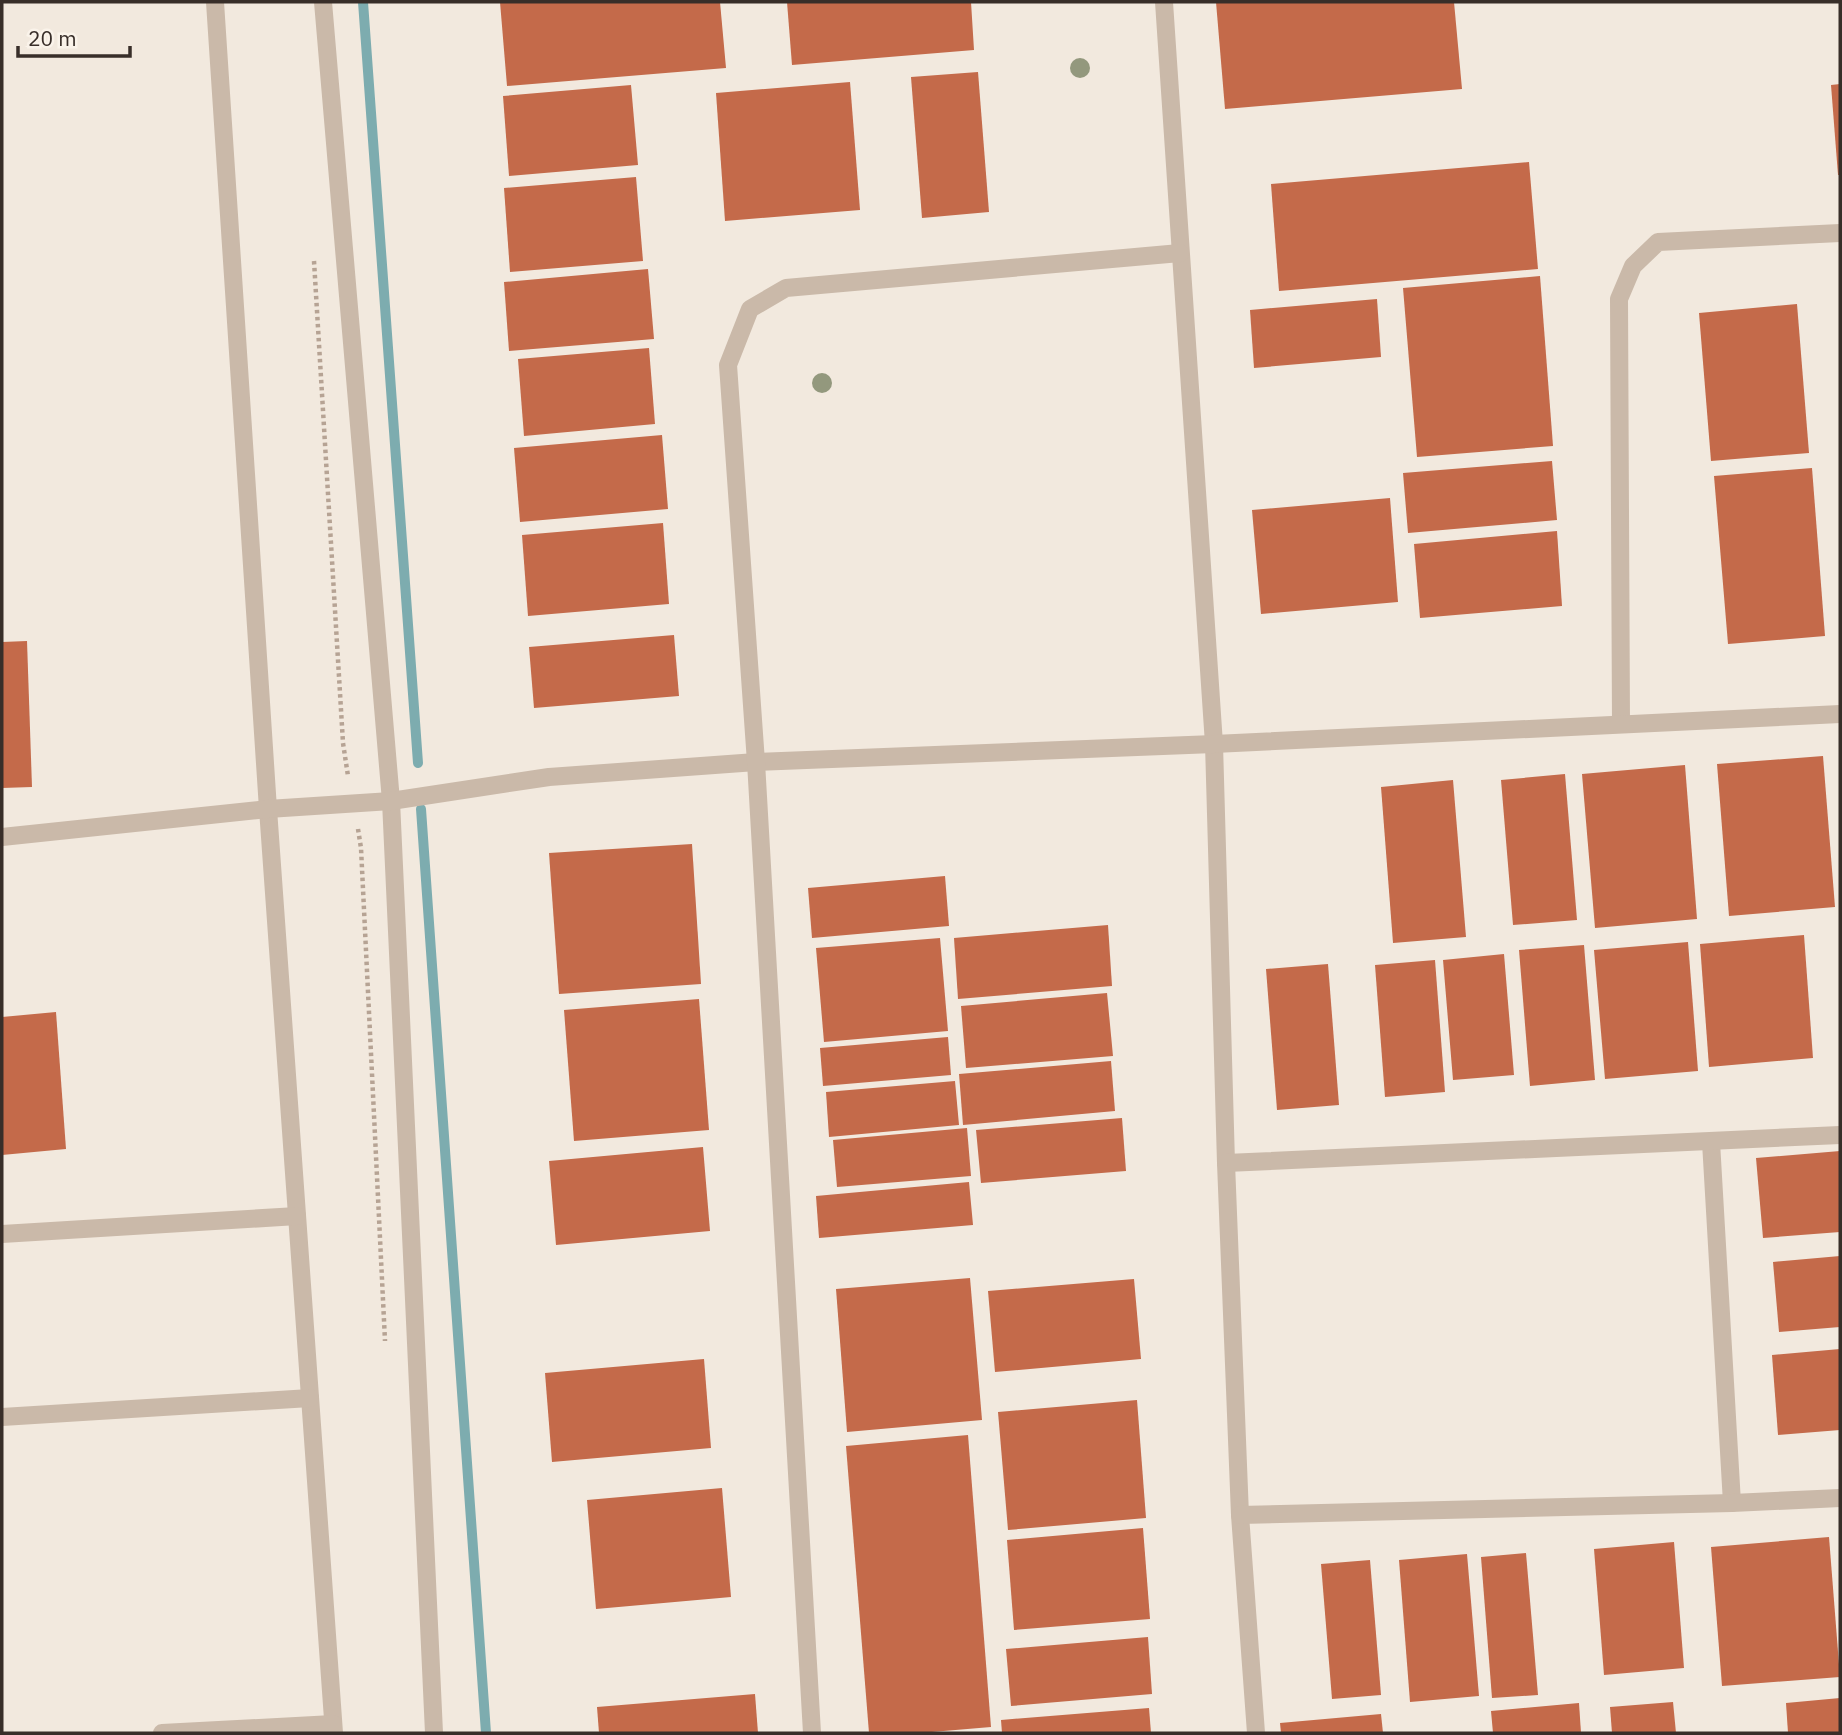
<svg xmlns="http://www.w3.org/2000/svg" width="1842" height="1735" font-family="'IBM Plex Sans',sans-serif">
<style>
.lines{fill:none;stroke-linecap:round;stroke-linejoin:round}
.stream{stroke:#7dacaf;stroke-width:10}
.building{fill:#c46a4a}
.path{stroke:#b6a394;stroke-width:4.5;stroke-dasharray:3.5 3.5;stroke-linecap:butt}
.minor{stroke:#cab9a9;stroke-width:18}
.tree{fill:#93987d}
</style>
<rect width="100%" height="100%" fill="#f2e9de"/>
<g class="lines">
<!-- stream -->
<g class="stream">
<path d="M363 2 418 763"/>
<path d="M421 809 486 1733"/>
</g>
</g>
<!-- building -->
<g class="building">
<path d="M500 2H720L726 68 507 86Z"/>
<path d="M787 2H971L974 50 792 65Z"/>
<path d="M1216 2H1454L1462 89 1225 109Z"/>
<path d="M978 72 989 212 922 218 911 77Z"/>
<path d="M850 82 860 210 725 221 716 93Z"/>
<path d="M1840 84V175H1838L1831 85Z"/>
<path d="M631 85 638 165 509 176 503 96Z"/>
<path d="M1529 162 1538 269 1279 291 1271 184Z"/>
<path d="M636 177 643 261 510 272 504 188Z"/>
<path d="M648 269 654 339 509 351 504 282Z"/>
<path d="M1540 276 1553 446 1417 457 1403 288Z"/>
<path d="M1377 299 1381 357 1254 368 1250 310Z"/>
<path d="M1797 304 1809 453 1711 461 1699 313Z"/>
<path d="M649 348 655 424 524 436 518 359Z"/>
<path d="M662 435 668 509 520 522 514 448Z"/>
<path d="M1552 461 1557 520 1408 533 1403 473Z"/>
<path d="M1812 468 1825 636 1728 644 1714 476Z"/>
<path d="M1390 498 1398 602 1261 614 1252 510Z"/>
<path d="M663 523 669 604 528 616 522 535Z"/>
<path d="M1557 531 1562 606 1420 618 1414 544Z"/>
<path d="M674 635 679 696 534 708 529 647Z"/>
<path d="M27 641 32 787 2 788V642Z"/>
<path d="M1823 756 1835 907 1729 916 1717 764Z"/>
<path d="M1685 765 1697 919 1595 928 1582 774Z"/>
<path d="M1565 774 1577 920 1513 925 1501 780Z"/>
<path d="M1453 780 1466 937 1393 943 1381 787Z"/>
<path d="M692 844 701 984 559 994 549 853Z"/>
<path d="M945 876 949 926 812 938 808 888Z"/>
<path d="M1108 925 1112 986 958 999 954 938Z"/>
<path d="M1804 935 1813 1058 1709 1067 1700 944Z"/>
<path d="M940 938 948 1031 824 1042 816 948Z"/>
<path d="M1688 942 1698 1071 1605 1079 1594 950Z"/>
<path d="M1584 945 1595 1080 1530 1086 1519 950Z"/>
<path d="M1504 954 1514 1075 1453 1080 1443 960Z"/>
<path d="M1435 960 1445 1092 1385 1097 1375 965Z"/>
<path d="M1328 964 1339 1105 1277 1110 1266 969Z"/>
<path d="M1107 993 1113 1056 966 1068 961 1006Z"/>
<path d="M699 999 709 1130 574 1141 564 1010Z"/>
<path d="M56 1012 66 1149 2 1155V1017Z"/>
<path d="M948 1037 951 1075 823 1086 820 1048Z"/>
<path d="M1111 1061 1115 1111 963 1125 959 1074Z"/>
<path d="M955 1081 959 1125 829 1137 826 1092Z"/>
<path d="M1122 1118 1126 1171 981 1183 976 1130Z"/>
<path d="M967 1128 971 1176 837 1187 833 1140Z"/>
<path d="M703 1147 710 1231 556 1245 549 1161Z"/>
<path d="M1840 1151V1232L1763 1238 1756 1158Z"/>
<path d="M969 1182 973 1225 819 1238 816 1196Z"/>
<path d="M1840 1256V1327L1779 1332 1773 1262Z"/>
<path d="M970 1278 982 1420 847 1432 836 1289Z"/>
<path d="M1134 1279 1141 1359 995 1372 988 1291Z"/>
<path d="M1840 1349V1430L1778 1435 1772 1355Z"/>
<path d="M704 1359 711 1448 552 1462 545 1373Z"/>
<path d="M1137 1400 1146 1518 1008 1530 998 1412Z"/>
<path d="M968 1435 991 1727 920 1733H869L846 1446Z"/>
<path d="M722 1488 731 1597 596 1609 587 1500Z"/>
<path d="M1143 1528 1150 1619 1014 1630 1007 1540Z"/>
<path d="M1829 1537 1840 1677 1722 1686 1711 1547Z"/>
<path d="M1674 1542 1684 1668 1604 1675 1594 1549Z"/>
<path d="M1526 1553 1538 1695 1492 1698 1481 1557Z"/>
<path d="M1467 1554 1479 1696 1410 1702 1399 1560Z"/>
<path d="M1370 1560 1381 1695 1332 1699 1321 1564Z"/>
<path d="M1148 1637 1152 1694 1011 1706 1006 1649Z"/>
<path d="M755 1694 758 1733H599L597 1707Z"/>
<path d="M1840 1698V1733H1788L1786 1703Z"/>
<path d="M1673 1702 1676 1733H1612L1610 1707Z"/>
<path d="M1579 1703 1581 1733H1493L1491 1711Z"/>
<path d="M1149 1708 1151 1733H1002L1001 1720Z"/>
<path d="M1381 1714 1383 1733H1281L1280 1723Z"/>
</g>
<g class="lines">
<!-- path -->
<g class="path">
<path d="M314 261 343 743 348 776"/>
<path d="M358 829 361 848 385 1341"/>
</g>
<!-- minor -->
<g class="minor">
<path d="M215 2 268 809 334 1733"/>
<path d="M323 2 391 801 434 1733"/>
<path d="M1164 2 1214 744 1226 1163 1240 1515 1256 1733"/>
<path d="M1621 724 1619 299 1633 266 1658 242 1840 233"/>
<path d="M2 837 268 809 391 801 549 777 756 762 1214 744 1840 714"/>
<path d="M1711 1142 1732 1503"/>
<path d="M1226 1163 1840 1135"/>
<path d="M2 1234 297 1216"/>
<path d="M2 1417 310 1398"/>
<path d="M1240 1515 1732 1503 1840 1498"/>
<path d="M162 1733 333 1724"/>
<path d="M812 1733 756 762 728 365 750 309 786 288 1180 253"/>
</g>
</g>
<!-- trees -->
<g class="tree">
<circle cx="1080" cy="68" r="10"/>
<circle cx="822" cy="383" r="10"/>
</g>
<!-- border -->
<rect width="1842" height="1735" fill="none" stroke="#382e29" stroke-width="7"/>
<!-- scale -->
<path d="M18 46v10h112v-10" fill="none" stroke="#382e29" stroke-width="3.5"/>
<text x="28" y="46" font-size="21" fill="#382e29" stroke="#faf3ea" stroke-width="5" paint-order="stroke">20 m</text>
</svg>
